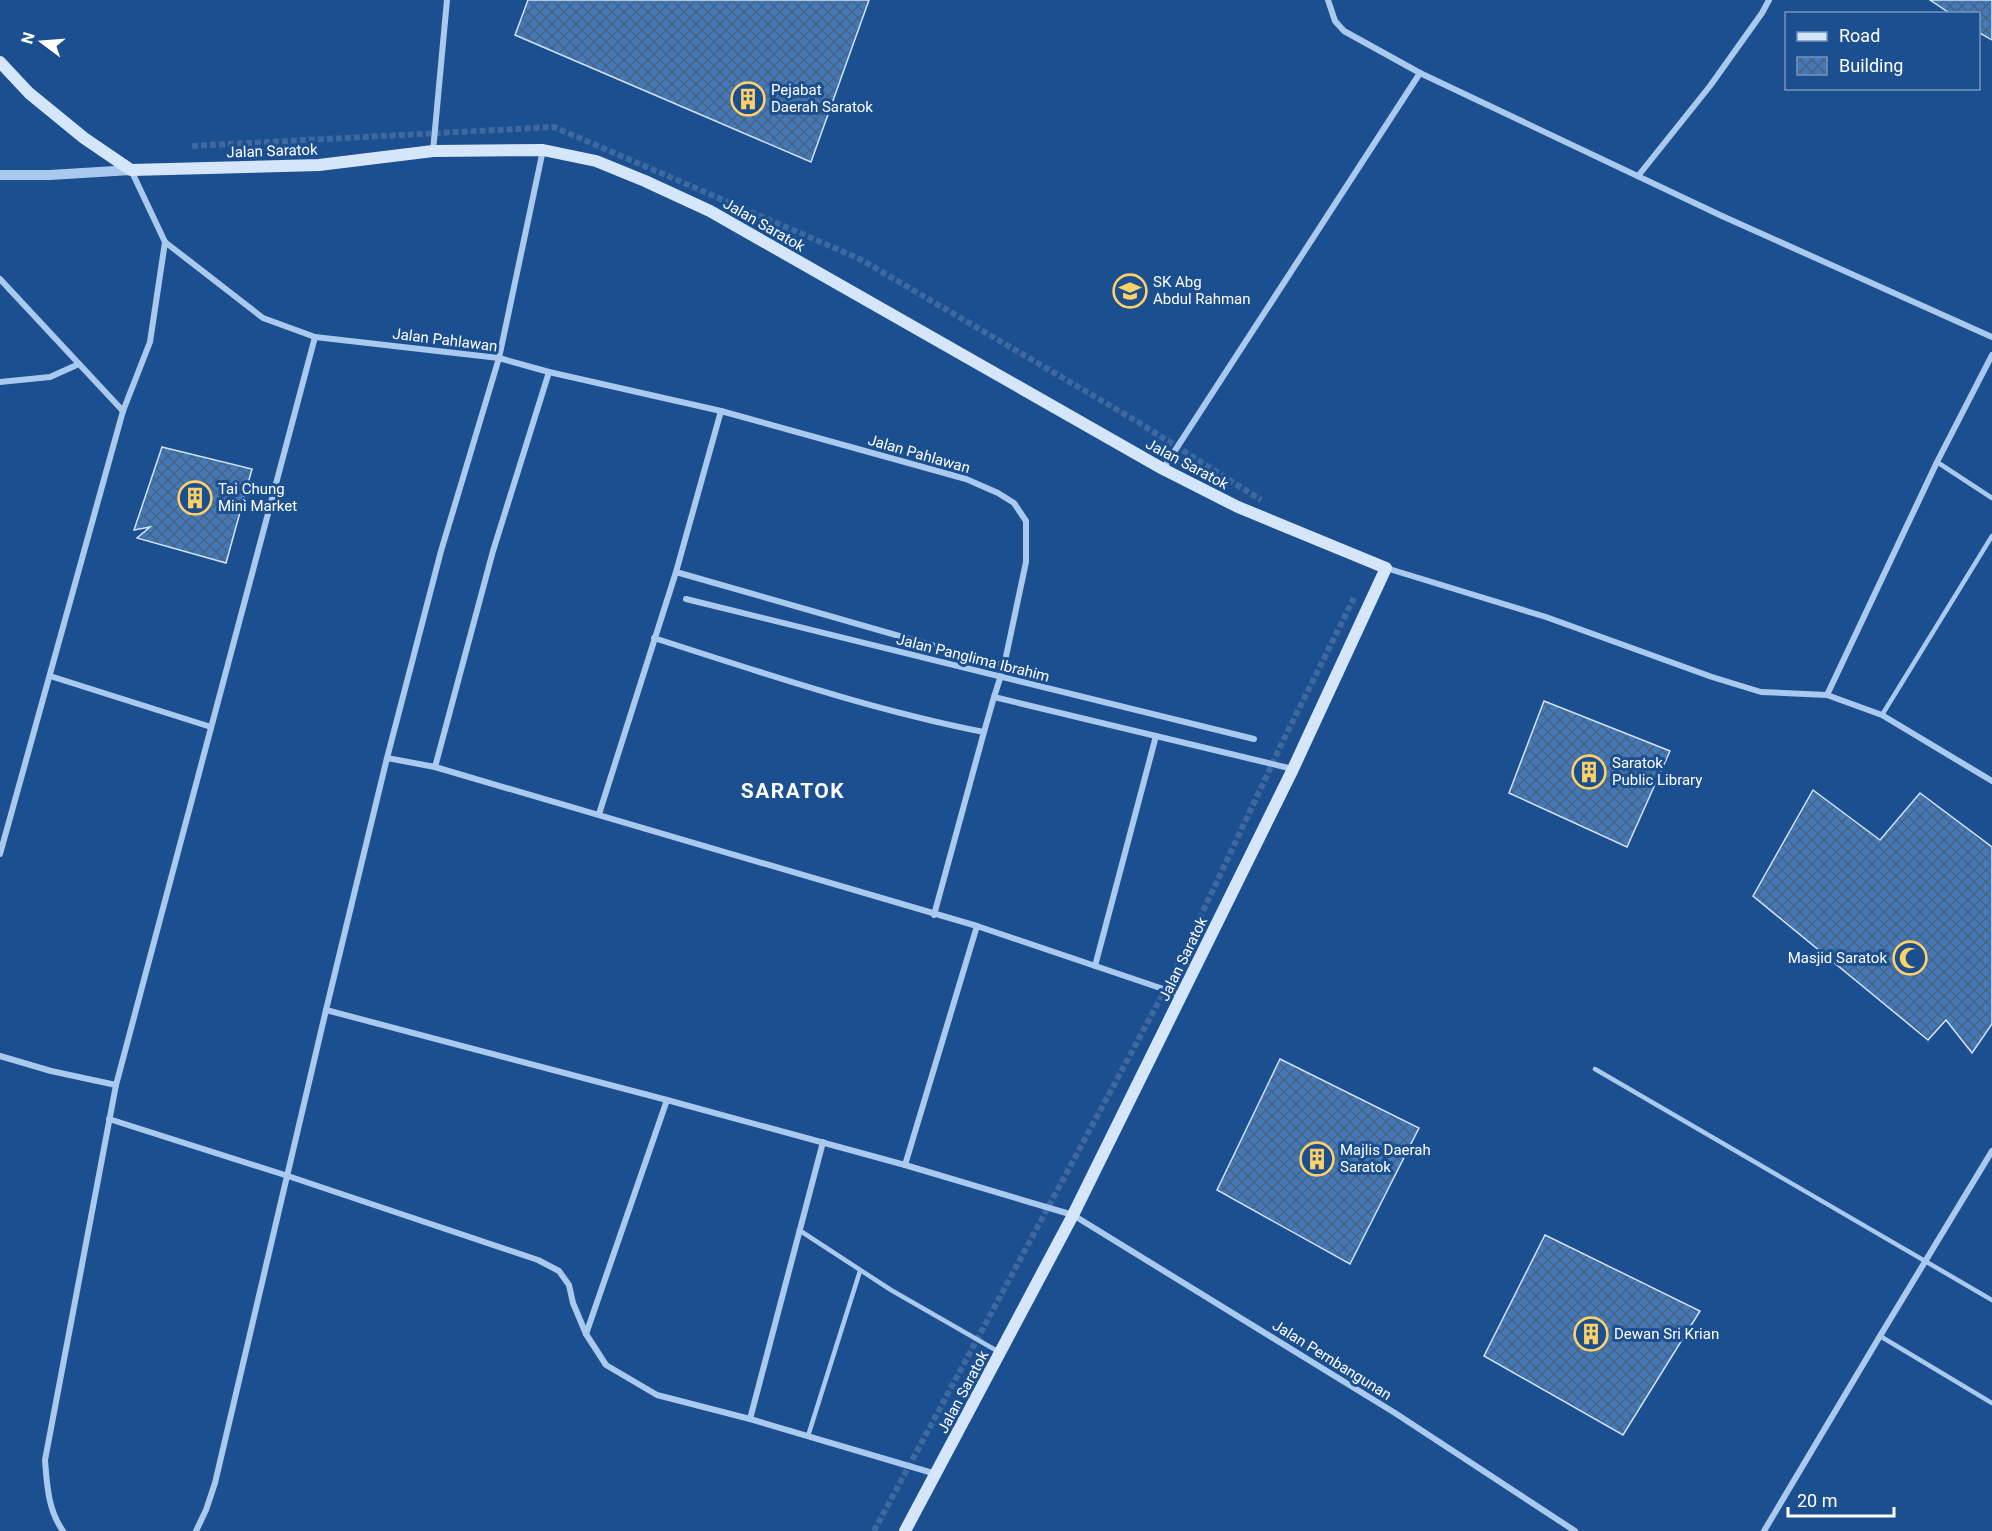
<svg xmlns="http://www.w3.org/2000/svg" width="1992" height="1531" font-family="Roboto,sans-serif">
<style>
.building{fill:url(#building-cross-hatch);stroke:#cfe3fa;stroke-width:1.5}
.lines{fill:none;stroke-linecap:round;stroke-linejoin:round}
.minor-tunnel{stroke:#3d69a0;stroke-width:6;stroke-dasharray:6 3;stroke-linecap:butt}
.service{stroke:#a9c9ee;stroke-width:4.5}
.minor{stroke:#a9c9ee;stroke-width:6}
.tertiary{stroke:#a9c9ee;stroke-width:10}
.secondary{stroke:#d6e6fa;stroke-width:12}
.minor-bridge{stroke:#a9c9ee;stroke-width:6}
.labels{text-anchor:middle;dominant-baseline:central;stroke-width:6;stroke-linejoin:round;paint-order:stroke}
.poi-label{font-size:15px;fill:#fff;stroke:#1b4f8f;text-anchor:start}
.street-label{font-size:15px;fill:#fff;stroke:#1b4f8f}
.district-label{font-size:21px;font-weight:bold;letter-spacing:1.5px;fill:#fff;stroke:#1b4f8f}
</style>
<defs>
<pattern id="building-cross-hatch" width="8" height="8" patternUnits="userSpaceOnUse" patternTransform="scale(1.5)"><rect width="8" height="8" fill="#4478b7"/><path d="M0 0l8 8M0 8l8-8" fill="none" stroke="#486282"/></pattern>
</defs>
<rect width="100%" height="100%" fill="#1b4f8f"/>
<!-- building -->
<g class="building">
<path d="M528 0H869L811 162 515 35Z"/>
<path d="M1930 0H1992V40L1978 32V14H1951Z"/>
<path d="M162 447 252 469 226 563 137 538 150 527 134 530Z"/>
<path d="M1544 701 1670 751 1627 847 1509 793Z"/>
<path d="M1813 790 1880 840 1920 793 1992 847V1024L1972 1053 1946 1020 1928 1040 1753 896Z"/>
<path d="M1280 1059 1419 1128 1350 1264 1217 1190Z"/>
<path d="M1545 1235 1700 1311 1623 1435 1484 1356Z"/>
</g>
<g class="lines">
<!-- minor-tunnel -->
<g class="minor-tunnel">
<path d="M192 146 554 127 860 259 1133 419 1261 500"/>
<path d="M874 1531 1172 977 1283 741 1354 598"/>
</g>
<!-- service -->
<g class="service">
<path d="M1937 462 1992 498"/>
<path d="M1882 715 1992 536"/>
<path d="M1595 1069 1992 1300"/>
<path d="M799 1230 891 1290 999 1352"/>
<path d="M1880 1336 1992 1403"/>
<path d="M808 1436 860 1271"/>
</g>
<!-- minor -->
<g class="minor">
<path d="M1328 0 1335 21 1344 31 1420 73"/>
<path d="M433 151 447 0"/>
<path d="M131 170 165 242 263 318 315 337 499 358 549 372 721 411 966 479 998 493 1014 503 1026 521V562L1004 666 994 697 1293 769"/>
<path d="M1638 176 1710 86 1762 13 1769 0"/>
<path d="M0 279 123 411"/>
<path d="M0 382 50 377 79 364"/>
<path d="M1163 469 1420 73 1722 216 1992 337"/>
<path d="M1386 568 1546 617 1712 677 1761 692 1827 695 1882 715 1992 781"/>
<path d="M676 572 1004 666"/>
<path d="M654 638C763 673 872 710 984 732L994 697"/>
<path d="M50 676 211 727"/>
<path d="M1827 695 1937 462 1992 355"/>
<path d="M387 758 435 767 977 926 905 1165 667 1100 326 1010 387 758 441 551 499 358 543 150"/>
<path d="M435 767 493 551 549 372"/>
<path d="M599 814 676 572 721 411"/>
<path d="M0 854 123 411 150 342 165 242"/>
<path d="M934 915 984 732"/>
<path d="M977 926 1181 995"/>
<path d="M1095 966 1156 736"/>
<path d="M0 1056 51 1071 116 1085"/>
<path d="M109 1119 288 1176 538 1260 559 1271 569 1285 573 1303 586 1334 606 1365 657 1395 750 1419 936 1474"/>
<path d="M905 1165 1073 1215 1395 1413 1575 1531"/>
<path d="M586 1334 667 1100"/>
<path d="M750 1419 823 1142"/>
<path d="M63 1531C48 1510 47 1485 45 1460L116 1085 315 337"/>
<path d="M196 1531 206 1510 215 1483 326 1010"/>
<path d="M1764 1531 1880 1336 1992 1151"/>
</g>
<!-- tertiary -->
<path class="tertiary" d="M0 175H50L131 170"/>
<!-- secondary -->
<path class="secondary" d="M0 62 29 93 84 138 131 170 319 165 433 151 543 150 596 161 645 181 710 211 1163 469 1238 507 1386 568 1293 769 1073 1215 905 1531"/>
<!-- minor-bridge -->
<path class="minor-bridge" d="M686 599 1254 739"/>
</g>
<!-- icons -->
<defs>
<symbol id="building-ring" viewBox="-11 -11 22 22"><circle r="9.5" fill="#1b4f8f" stroke="#ffd166" stroke-width="1.5"/><path d="M-4-6H4V6H1V3H-1V6H-4ZM-2.5-4.3h1.7v1.8h-1.7ZM.8-4.3h1.7v1.8H.8ZM-2.5-1h1.7V.8h-1.7ZM.8-1h1.7V.8H.8Z" fill="#ffd166"/></symbol>
<symbol id="school-ring" viewBox="-11 -11 22 22"><circle r="9.5" fill="#1b4f8f" stroke="#ffd166" stroke-width="1.5"/><path d="M0-5L7-2L0 1L-7-2ZM-4 1L0 2.5L4 1V4Q0 6-4 4Z" fill="#ffd166"/></symbol>
<symbol id="mosque-ring" viewBox="-11 -11 22 22"><circle r="9.5" fill="#1b4f8f" stroke="#ffd166" stroke-width="1.5"/><path d="M3.5-4.9A6 6 0 1 0 3.5 4.9A5 5 0 1 1 3.5-4.9Z" fill="#ffd166"/></symbol>
</defs>
<g fill-rule="evenodd">
<use href="#building-ring" x="729" y="80" width="38" height="38"/>
<use href="#school-ring" x="1111" y="272" width="38" height="38"/>
<use href="#building-ring" x="176" y="479" width="38" height="38"/>
<use href="#building-ring" x="1570" y="753" width="38" height="38"/>
<use href="#mosque-ring" x="1891" y="939" width="38" height="38"/>
<use href="#building-ring" x="1298" y="1140" width="38" height="38"/>
<use href="#building-ring" x="1572" y="1315" width="38" height="38"/>
</g>
<g class="labels">
<!-- poi labels -->
<g class="poi-label">
<text x="771" y="90">Pejabat<tspan x="771" dy="17">Daerah Saratok</tspan></text>
<text x="1153" y="282">SK Abg<tspan x="1153" dy="17">Abdul Rahman</tspan></text>
<text x="218" y="489">Tai Chung<tspan x="218" dy="17">Mini Market</tspan></text>
<text x="1612" y="763">Saratok<tspan x="1612" dy="17">Public Library</tspan></text>
<text x="1887" y="958" text-anchor="end">Masjid Saratok</text>
<text x="1340" y="1150">Majlis Daerah<tspan x="1340" dy="17">Saratok</tspan></text>
<text x="1614" y="1334">Dewan Sri Krian</text>
</g>
<!-- street labels -->
<g class="street-label">
<text transform="translate(272 151) rotate(-2)">Jalan Saratok</text>
<text transform="translate(764 225) rotate(30)">Jalan Saratok</text>
<text transform="translate(445 340) rotate(7)">Jalan Pahlawan</text>
<text transform="translate(919 454) rotate(16)">Jalan Pahlawan</text>
<text transform="translate(1187 464) rotate(28)">Jalan Saratok</text>
<text transform="translate(973 658) rotate(14)">Jalan Panglima Ibrahim</text>
<text transform="translate(1183 959) rotate(-64)">Jalan Saratok</text>
<text transform="translate(1332 1360) rotate(32)">Jalan Pembangunan</text>
<text transform="translate(963 1392) rotate(-62)">Jalan Saratok</text>
</g>
<!-- district labels -->
<g class="district-label">
<text x="793" y="791">SARATOK</text>
</g>
</g>
<!-- legend -->
<rect x="1785" y="12" width="195" height="78" fill="#1b4f8f" stroke="#7695bc" stroke-width="1.5"/>
<rect x="1797" y="32" width="30" height="9" fill="#d6e6fa" stroke="#7695bc" stroke-width="1.5"/>
<text x="1839" y="42" font-size="18" fill="#ffffff">Road</text>
<rect x="1797" y="57" width="30" height="18" fill="url(#building-cross-hatch)" stroke="#7695bc" stroke-width="1.5"/>
<text x="1839" y="72" font-size="18" fill="#ffffff">Building</text>
<!-- north arrow -->
<g transform="translate(42 42) rotate(286)" stroke="#1b4f8f" stroke-width="4.5" paint-order="stroke">
<path d="M0-4.5L10 22L0 15L-10 22Z" fill="#ffffff"/>
<text y="-9" font-size="16" font-weight="bold" text-anchor="middle" fill="#ffffff">N</text>
</g>
<!-- scale -->
<path d="M1788 1507v9h106v-9" fill="none" stroke="#ffffff" stroke-width="3"/>
<text x="1797" y="1507" font-size="18" fill="#ffffff" stroke="#1b4f8f" stroke-width="4.5" paint-order="stroke">20 m</text>
</svg>
